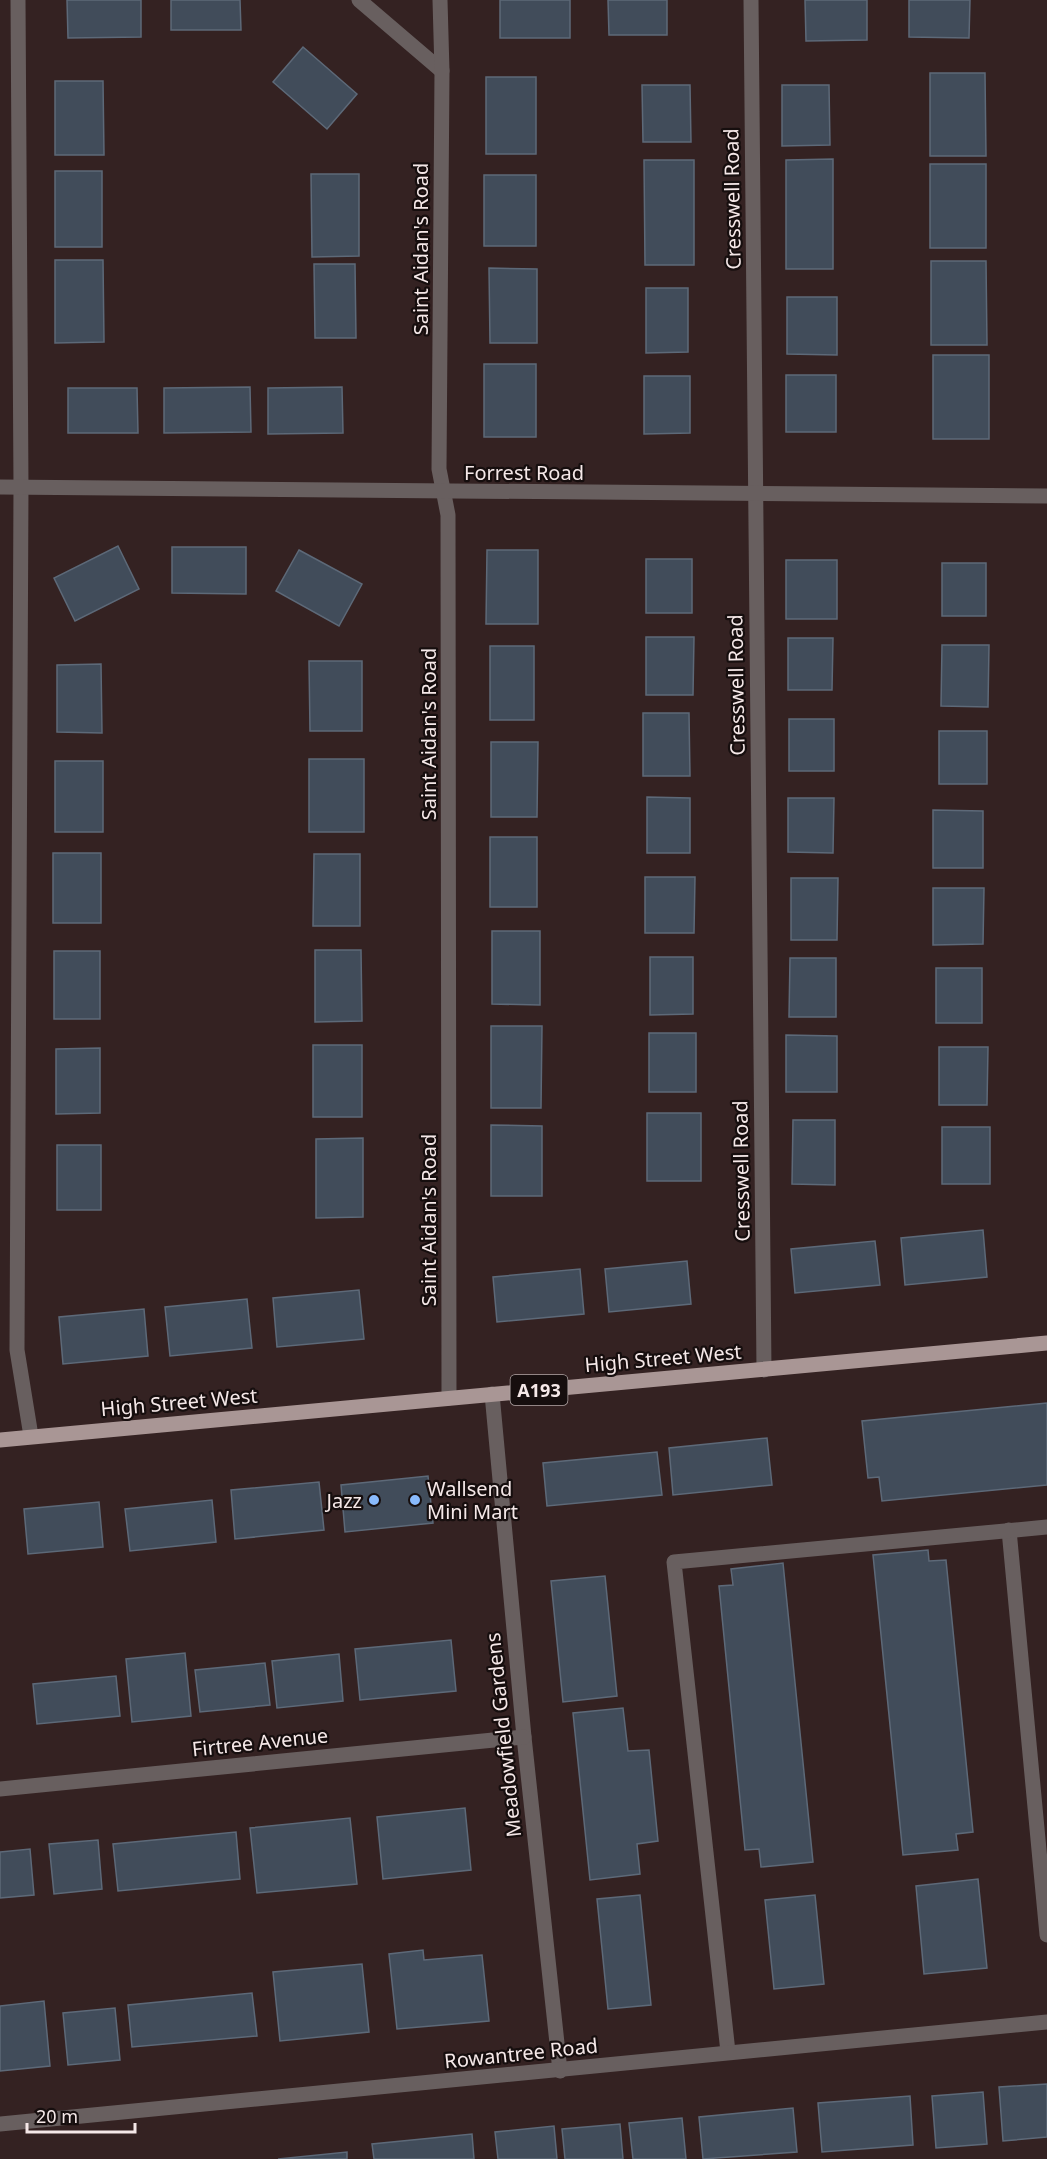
<svg xmlns="http://www.w3.org/2000/svg" width="1047" height="2159" font-family="'Noto Sans',sans-serif">
<style>
.building{fill:#414c5a;stroke:#5d6978;stroke-width:1.5}
.lines{fill:none;stroke-linecap:round;stroke-linejoin:round}
.service{stroke:#685f5f;stroke-width:15}
.minor{stroke:#685f5f;stroke-width:15}
.tertiary{stroke:#685f5f;stroke-width:15}
.primary{stroke:#a99695;stroke-width:15}
.poi-dot{fill:#89bafc;stroke:#160e0e;stroke-width:2}
.labels{text-anchor:middle;dominant-baseline:central;stroke-width:4.5;stroke-linejoin:round;paint-order:stroke}
.shield{fill:#160e0e;stroke:#b2a7a7;stroke-width:1.5}
.shield-label{font-size:18px;font-weight:bold;fill:#f5e8e8}
.street-label{font-size:20px;fill:#f5e8e8;stroke:#160e0e}
.poi-label{font-size:20px;fill:#f5e8e8;stroke:#160e0e;text-anchor:start}
</style>
<rect width="100%" height="100%" fill="#342222"/>
<!-- building -->
<g class="building">
<path d="M67 0H141V37L68 38Z"/>
<path d="M171 0H240L241 30H171Z"/>
<rect x="500" y="0" width="70" height="38"/>
<path d="M608 0H667V35H609Z"/>
<path d="M805 0H867V40L806 41Z"/>
<path d="M909 0H970L969 38 909 37Z"/>
<path d="M303 47 357 94 327 129 273 82Z"/>
<path d="M930 73H985L986 156H930Z"/>
<rect x="486" y="77" width="50" height="77"/>
<path d="M55 81H103L104 155H55Z"/>
<path d="M642 85H690L691 142H643Z"/>
<path d="M782 85H829L830 145 782 146Z"/>
<path d="M833 159V269H786V160Z"/>
<path d="M644 160H694V265H645Z"/>
<rect x="930" y="164" width="56" height="84"/>
<rect x="55" y="171" width="47" height="76"/>
<path d="M311 174H359V256L312 257Z"/>
<rect x="484" y="175" width="52" height="71"/>
<path d="M55 260H103L104 342 55 343Z"/>
<path d="M931 261H986L987 345H931Z"/>
<path d="M314 264H355L356 338H315Z"/>
<path d="M489 268 537 269V343H490Z"/>
<path d="M646 288H688V352L646 353Z"/>
<path d="M787 297H837V355L787 354Z"/>
<rect x="933" y="355" width="56" height="84"/>
<rect x="484" y="364" width="52" height="73"/>
<rect x="786" y="375" width="50" height="57"/>
<path d="M644 376H690V433L644 434Z"/>
<path d="M250 387 251 432 164 433V388Z"/>
<path d="M342 387 343 433 268 434V388Z"/>
<path d="M68 388H137L138 433H68Z"/>
<path d="M118 546 139 589 75 621 54 578Z"/>
<path d="M172 547H246V594L172 593Z"/>
<path d="M299 550 362 584 339 626 276 591Z"/>
<path d="M487 550H538V624H486Z"/>
<rect x="646" y="559" width="46" height="54"/>
<rect x="786" y="560" width="51" height="59"/>
<rect x="942" y="563" width="44" height="53"/>
<path d="M646 637H694L693 695H646Z"/>
<path d="M788 638H833L832 690H788Z"/>
<path d="M942 645H989L988 707 941 706Z"/>
<rect x="490" y="646" width="44" height="74"/>
<path d="M309 661H362V731H310Z"/>
<path d="M101 664 102 733 57 732V665Z"/>
<path d="M643 713H689L690 776H643Z"/>
<rect x="789" y="719" width="45" height="52"/>
<rect x="939" y="731" width="48" height="53"/>
<path d="M491 742H538L537 817H491Z"/>
<rect x="309" y="759" width="55" height="73"/>
<rect x="55" y="761" width="48" height="71"/>
<path d="M647 797 690 798V853H647Z"/>
<path d="M788 798H834L833 853 788 852Z"/>
<path d="M933 810 983 811V868H933Z"/>
<rect x="490" y="837" width="47" height="70"/>
<rect x="53" y="853" width="48" height="70"/>
<path d="M314 854H360V926H313Z"/>
<path d="M645 877H695L694 933H645Z"/>
<path d="M791 878H838L837 940H791Z"/>
<path d="M933 888H984L983 944 933 945Z"/>
<path d="M492 931H540V1005L492 1004Z"/>
<path d="M315 950H361L362 1021 315 1022Z"/>
<rect x="54" y="951" width="46" height="68"/>
<path d="M650 957H693V1014L650 1015Z"/>
<path d="M790 958H836V1017H789Z"/>
<rect x="936" y="968" width="46" height="55"/>
<path d="M491 1026H542L541 1108H491Z"/>
<rect x="649" y="1033" width="47" height="59"/>
<path d="M786 1035 837 1036V1092H786Z"/>
<rect x="313" y="1045" width="49" height="72"/>
<path d="M939 1047H988L987 1105H939Z"/>
<path d="M100 1048V1113L56 1114V1049Z"/>
<rect x="647" y="1113" width="54" height="68"/>
<path d="M793 1120H835V1185L792 1184Z"/>
<path d="M491 1125 542 1126V1196H491Z"/>
<rect x="942" y="1127" width="48" height="57"/>
<path d="M363 1138V1217L316 1218V1139Z"/>
<rect x="57" y="1145" width="44" height="65"/>
<path d="M983 1230 987 1277 905 1285 901 1238Z"/>
<path d="M875 1241 880 1285 795 1293 791 1249Z"/>
<path d="M687 1261 691 1304 609 1312 605 1269Z"/>
<path d="M580 1269 584 1314 497 1322 493 1277Z"/>
<path d="M359 1290 364 1339 277 1347 273 1298Z"/>
<path d="M247 1299 252 1348 170 1356 165 1307Z"/>
<path d="M144 1309 148 1356 63 1364 59 1317Z"/>
<path d="M1047 1403V1485L882 1501 879 1477 868 1478 862 1421Z"/>
<path d="M767 1438 772 1485 673 1495 669 1448Z"/>
<path d="M657 1452 662 1495 547 1506 543 1463Z"/>
<path d="M428 1476 433 1523 345 1532 341 1485Z"/>
<path d="M319 1482 324 1530 235 1539 231 1490Z"/>
<path d="M212 1500 216 1542 130 1551 125 1509Z"/>
<path d="M99 1502 103 1547 28 1554 24 1509Z"/>
<path d="M928 1550 929 1561 946 1560 973 1832 956 1834 958 1850 903 1855 873 1555Z"/>
<path d="M783 1563 813 1862 761 1867 759 1849 745 1850 719 1586 733 1585 731 1569Z"/>
<path d="M605 1576 617 1696 563 1702 551 1581Z"/>
<path d="M451 1640 456 1691 360 1700 355 1649Z"/>
<path d="M185 1653 191 1716 132 1722 126 1659Z"/>
<path d="M339 1654 343 1701 277 1708 272 1661Z"/>
<path d="M265 1663 270 1705 200 1712 195 1670Z"/>
<path d="M116 1676 120 1716 37 1724 33 1684Z"/>
<path d="M623 1708 628 1751 649 1750 658 1841 637 1844 640 1874 590 1880 573 1713Z"/>
<path d="M465 1808 471 1870 383 1879 377 1817Z"/>
<path d="M350 1818 357 1884 257 1893 250 1828Z"/>
<path d="M236 1832 240 1879 118 1891 113 1844Z"/>
<path d="M98 1840 102 1889 54 1894 49 1844Z"/>
<path d="M30 1849 34 1895 0 1898V1852Z"/>
<path d="M978 1879 987 1968 924 1974 916 1886Z"/>
<path d="M640 1895 651 2005 608 2009 597 1899Z"/>
<path d="M815 1895 824 1984 774 1989 765 1900Z"/>
<path d="M423 1950 424 1960 482 1955 489 2021 397 2029 389 1954Z"/>
<path d="M362 1964 369 2032 280 2041 273 1972Z"/>
<path d="M252 1993 257 2036 132 2047 128 2005Z"/>
<path d="M44 2001 50 2066 0 2071V2006Z"/>
<path d="M115 2008 120 2060 68 2065 63 2013Z"/>
<path d="M1047 2084V2137L1003 2141 999 2087Z"/>
<path d="M983 2092 987 2144 936 2148 932 2096Z"/>
<path d="M910 2096 913 2145 822 2152 818 2103Z"/>
<path d="M793 2108 797 2152 703 2159 699 2117Z"/>
<path d="M682 2118 686 2159H633L629 2123Z"/>
<path d="M620 2124 623 2159H565L562 2129Z"/>
<path d="M554 2126 557 2159H498L495 2132Z"/>
<path d="M472 2134 474 2159H374L372 2144Z"/>
<path d="M347 2152V2159H278Z"/>
</g>
<g class="lines">
<!-- service -->
<g class="service">
<path d="M1009 1530 1047 1935"/>
<path d="M728 2052 674 1562 1047 1527"/>
</g>
<!-- minor -->
<g class="minor">
<path d="M18 0 21 486 17 1350 31 1436"/>
<path d="M359 0 442 71"/>
<path d="M440 0 442 71 439 469 448 515 449 1398"/>
<path d="M751 0 764 1370"/>
<path d="M492 1394 524 1737 560 2071"/>
<path d="M0 1789 524 1737"/>
<path d="M0 2124 1047 2022"/>
</g>
<!-- tertiary -->
<path class="tertiary" d="M0 487 1047 496"/>
<!-- primary -->
<path class="primary" d="M0 1440 1047 1343"/>
</g>
<!-- markers -->
<g class="poi-dot">
<circle cx="374" cy="1500" r="6"/>
<circle cx="415" cy="1500" r="6"/>
</g>
<g class="labels">
<!-- shield labels -->
<rect class="shield" x="510.5" y="1375" width="57" height="30" rx="4.5"/>
<g class="shield-label">
<text x="539" y="1390">A193</text>
</g>
<!-- street labels -->
<g class="street-label">
<text transform="translate(732 199) rotate(-91)">Cresswell Road</text>
<text transform="translate(420 249) rotate(-90)">Saint Aidan's Road</text>
<text x="524" y="472">Forrest Road</text>
<text transform="translate(736 685) rotate(-91)">Cresswell Road</text>
<text transform="translate(428 734) rotate(-90)">Saint Aidan's Road</text>
<text transform="translate(741 1171) rotate(-91)">Cresswell Road</text>
<text transform="translate(428 1220) rotate(-90)">Saint Aidan's Road</text>
<text transform="translate(663 1358) rotate(-5)">High Street West</text>
<text transform="translate(179 1402) rotate(-5)">High Street West</text>
<text transform="translate(503 1735) rotate(-96)">Meadowfield Gardens</text>
<text transform="translate(260 1742) rotate(-6)">Firtree Avenue</text>
<text transform="translate(521 2053) rotate(-6)">Rowantree Road</text>
</g>
<!-- poi labels -->
<g class="poi-label">
<text x="427" y="1488">Wallsend<tspan x="427" dy="23">Mini Mart</tspan></text>
<text x="362" y="1500" text-anchor="end">Jazz</text>
</g>
</g>
<!-- scale -->
<path d="M27 2123v9h108v-9" fill="none" stroke="#f5e8e8" stroke-width="3"/>
<text x="36" y="2123" font-size="18" fill="#f5e8e8" stroke="#160e0e" stroke-width="4.5" paint-order="stroke">20 m</text>
</svg>
